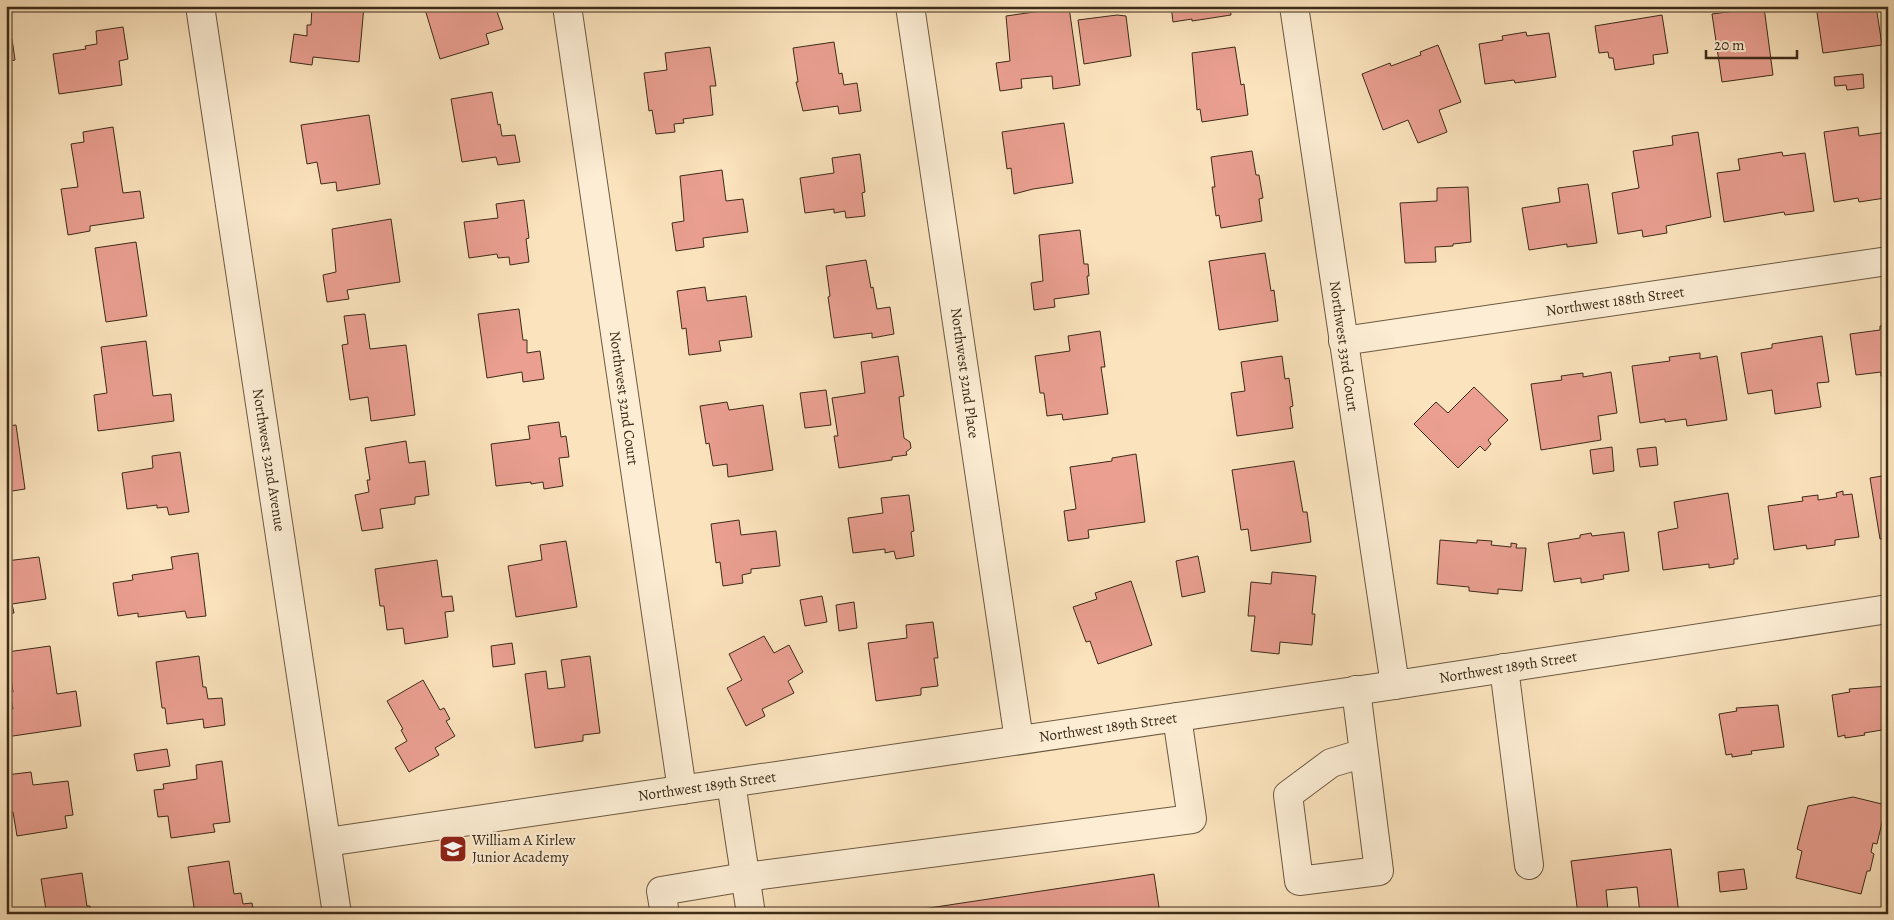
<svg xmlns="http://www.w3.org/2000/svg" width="1894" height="920" font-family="Alegreya,serif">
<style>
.building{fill:#ea9f91;stroke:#3c2b18}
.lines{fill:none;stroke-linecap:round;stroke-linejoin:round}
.minor-casing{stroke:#6c5941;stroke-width:30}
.minor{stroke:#fcedd4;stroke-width:28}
.labels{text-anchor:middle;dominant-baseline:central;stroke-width:4.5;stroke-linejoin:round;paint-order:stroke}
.street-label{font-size:15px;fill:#3c2b18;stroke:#fcedd4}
.poi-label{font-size:15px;fill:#3c2b18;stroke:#fcedd4;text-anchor:start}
</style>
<rect width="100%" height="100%" fill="#fbe3bd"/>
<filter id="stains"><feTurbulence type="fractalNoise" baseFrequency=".004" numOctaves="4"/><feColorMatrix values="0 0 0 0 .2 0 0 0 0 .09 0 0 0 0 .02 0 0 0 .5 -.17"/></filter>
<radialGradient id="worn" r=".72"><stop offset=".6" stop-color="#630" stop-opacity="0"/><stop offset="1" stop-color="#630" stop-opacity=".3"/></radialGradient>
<!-- building -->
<g class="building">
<path d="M312 6H364L359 62 313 57 312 65 290 62 294 34 307 36V25H311Z"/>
<path d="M424 6H495L503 29 486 34 489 44 440 59Z"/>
<path d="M1171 6H1230L1231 15 1192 21V19L1173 22Z"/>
<path d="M1816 6H1876L1882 45 1823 53Z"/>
<path d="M1069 7 1080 85 1053 89 1052 76 1021 79 1022 88 1000 91 996 63 1010 61 1006 16Z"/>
<path d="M1764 7 1773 75 1722 82 1712 14Z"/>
<path d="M1117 15 1126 16 1131 56 1084 64 1078 20Z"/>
<path d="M1662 15 1668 53 1653 55 1654 64 1615 70 1613 58H1609L1608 52 1599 53 1595 26Z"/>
<path d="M123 27 128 59 119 61 122 85 59 94 53 54 86 49 85 46 97 44 96 31Z"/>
<path d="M1526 32 1527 36 1549 33 1556 77 1515 83 1514 80 1485 84 1479 44 1503 40 1502 36Z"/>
<path d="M12 39 15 60 6 62V40Z"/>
<path d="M834 42 839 74 842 73 844 85 857 83 861 111 839 114 838 106 803 111 796 82H798L793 48Z"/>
<path d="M1438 45 1461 102 1439 110 1447 132 1418 143 1408 120 1383 130 1362 74 1390 63 1391 66 1421 55 1420 52Z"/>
<path d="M710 47 716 86H710L713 115 683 119 684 123 674 124 675 132 656 134 652 110 649 111 644 73 667 70 665 53Z"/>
<path d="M1235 47 1241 85 1244 84 1248 115 1202 122 1200 109 1197 110 1192 53Z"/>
<path d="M6 71 10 102 6 103Z"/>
<path d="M1863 74 1864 88 1847 90 1846 85 1835 86 1834 77Z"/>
<path d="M492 92 498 125 500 124 502 136 515 135 520 162 498 165 496 157 462 162 451 99Z"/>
<path d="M369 115 380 184 337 191 336 182 321 184 317 162 307 164 301 125Z"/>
<path d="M1064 123 1073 183 1033 189 1014 194 1011 168 1007 169 1002 132Z"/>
<path d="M113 127 123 193 140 191 144 218 90 226V231L68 235 61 189 78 187 71 144 84 142 83 132Z"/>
<path d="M1858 127 1859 136 1888 132V194H1884L1885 198 1859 202 1858 198 1834 202 1824 132Z"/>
<path d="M1698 132 1711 217 1666 226 1667 233 1643 237 1642 230 1618 234 1612 193 1639 188 1633 151 1673 145 1672 136Z"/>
<path d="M1252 151 1256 175H1259L1263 198 1259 199 1262 221 1221 228 1219 215 1216 216 1212 187H1215L1211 157Z"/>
<path d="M1782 152 1783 156 1805 153 1814 211 1785 215 1784 212 1724 222 1717 173 1740 170 1738 159Z"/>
<path d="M860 154 865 192 862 193 865 216 846 218 845 211 834 213V209L805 213 800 178 834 173 832 158Z"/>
<path d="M722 170 726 201 743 199 748 232 703 238 704 247 676 251 672 223 684 221 680 176Z"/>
<path d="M1588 184 1597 243 1567 247V244L1529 250 1522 208 1560 202 1558 188Z"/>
<path d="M1468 187 1471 242 1453 244V246L1435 247 1436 262 1405 263 1400 203 1437 201V188Z"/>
<path d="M524 200 529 238 526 239 529 262 510 265 509 257 498 258 497 254 469 258 464 222 498 218 496 204Z"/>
<path d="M391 219 400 282 347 290 349 299 327 302 323 275 336 272 332 229Z"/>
<path d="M1080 230 1084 264H1088L1089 276H1087L1089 294 1054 299 1055 307 1034 310 1031 283 1043 281 1039 235Z"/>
<path d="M136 242 147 316 106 322 95 248Z"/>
<path d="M1265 253 1271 291 1274 290 1278 321 1219 330 1209 261Z"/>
<path d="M866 260 871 288 873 287 877 309 890 307 894 334 872 338V333L834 338 828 297 830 296 826 266Z"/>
<path d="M705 287 707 301 746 296 752 337 719 341 721 351 689 355 686 328 682 329 677 291Z"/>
<path d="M519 309 523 340H527V353L540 351 544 379 523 382 522 372 487 378 478 314Z"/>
<path d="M365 314 370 349 406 345 415 415 371 421 368 397 350 400 342 345 348 344 344 316Z"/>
<path d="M1888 325V375L1881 376V372L1856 375 1850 334 1880 330V326Z"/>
<path d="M1100 331 1105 367H1101L1108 414 1063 420 1062 414 1047 416 1044 393H1040L1035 356 1070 351 1068 336Z"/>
<path d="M1822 336 1829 382 1817 383 1821 407 1775 414 1772 390 1748 394 1741 353 1772 348V344Z"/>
<path d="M146 341 153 396 171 394 174 421 98 431 94 395 107 393 101 347Z"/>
<path d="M1700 353V359L1717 356 1727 420 1687 426 1686 419 1665 422V419L1640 423 1632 366 1670 361 1669 357Z"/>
<path d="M898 356 904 396 899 397 904 438 910 442 911 448 906 452 907 455 892 457V460L839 468 834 436H838L832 398 865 393 861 362Z"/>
<path d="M1282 356 1285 379 1289 378 1293 406 1290 407 1293 428 1237 436 1231 393 1245 391 1241 362Z"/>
<path d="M1611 372 1617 413 1598 416 1601 440 1541 450 1531 384 1562 380 1561 376 1583 373V377Z"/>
<path d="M1474 387 1508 420 1488 440 1491 444 1485 451 1480 446 1458 468 1414 424 1436 402 1448 413Z"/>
<path d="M826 390 831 425 805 428 800 393Z"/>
<path d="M727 402 729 410 763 405 773 470 728 477 727 464 713 466 709 443 706 444 700 406Z"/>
<path d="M559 422 561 437 566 436 569 457 559 458 563 486 544 489 543 482 531 484V482L496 486 491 444 530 439 528 426Z"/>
<path d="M16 425 25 489 6 492V426Z"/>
<path d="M406 441 409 463 425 461 429 495 415 497V504L380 509 383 528 362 531 355 495 369 492 367 480H370L365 448Z"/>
<path d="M1612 447 1614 471 1593 474 1590 450Z"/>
<path d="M1656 447 1658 465 1640 467 1637 449Z"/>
<path d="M180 452 189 512 169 515 167 507 157 508V505L127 509 122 473 153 468 152 456Z"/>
<path d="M1136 454 1145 522 1088 530 1089 538 1068 541 1064 511 1076 509 1070 467 1112 461V458Z"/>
<path d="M1294 461 1303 512H1307L1311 542 1251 551 1248 529 1241 530 1232 470Z"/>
<path d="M1888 475V537L1880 539 1870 478Z"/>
<path d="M1843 491V495L1852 494 1859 537 1835 540V545L1807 549 1806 545 1774 550 1768 506 1803 501 1802 497 1818 495V500L1837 497 1836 493Z"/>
<path d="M1728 493 1738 559H1734V564L1709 568V564L1663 570 1658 532 1678 528 1674 502Z"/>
<path d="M909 495 914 531 911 532 914 556 896 559 894 551 885 553V549L853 553 848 518 883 513 881 498Z"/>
<path d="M739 520 741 535 776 531 780 566 751 569V573L742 575 743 583 723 586 720 562 716 563 711 524Z"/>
<path d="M1624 532 1629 571 1603 575 1604 579 1581 583V578L1554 582 1548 543 1580 538V535L1591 533 1592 536Z"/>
<path d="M1440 540 1477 543V540L1492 541 1491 545 1511 547V543L1517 544 1516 548H1526L1522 591 1498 589V594L1469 591V587L1437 584Z"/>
<path d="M566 541 577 607 516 617 508 566 542 560 540 545Z"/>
<path d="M198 553 206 616 187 618 185 611 138 617V613L118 616 113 583 133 580 132 575 173 569 171 557Z"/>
<path d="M1198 556 1205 592 1182 597 1176 561Z"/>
<path d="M39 557 46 599 12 604 14 613 6 614V561Z"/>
<path d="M437 560 442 597 452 596 454 611 445 612 448 637 405 644 403 628 387 630 384 606H380L375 569Z"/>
<path d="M1272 572 1316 576 1312 614H1315L1312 645 1280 642 1279 654 1251 651 1255 616H1248L1251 582 1271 584Z"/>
<path d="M1131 581 1152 645 1098 664 1090 641 1086 642 1073 607 1097 599 1095 593Z"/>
<path d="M822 596 827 622 805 626 800 600Z"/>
<path d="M854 602 857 628 839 631 836 605Z"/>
<path d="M933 622 938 658H934L938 686 921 688V695L876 701 868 643 907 638 906 625Z"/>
<path d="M764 636 774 653 789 645 803 672 788 681 794 693 762 709 765 716 746 726 727 688 742 680 729 654Z"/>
<path d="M512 643 515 664 493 667 491 646Z"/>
<path d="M50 646 57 694 76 691 81 726 6 737V710L13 709 10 693 13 692 7 652Z"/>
<path d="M199 656 203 687H206L208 699 222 698 225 725 204 728 203 719 167 724 165 708H162L156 662Z"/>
<path d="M590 656 600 733 583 735V741L535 748 525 674 546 671 548 689 565 687 561 660Z"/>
<path d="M423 680 440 710 444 708 450 719 446 721 455 736 435 748 439 755 409 772 395 748 407 741 401 730 403 729 387 701Z"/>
<path d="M1888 686V729L1864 733 1865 735 1845 738V735L1838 737 1832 695 1850 692 1849 689Z"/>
<path d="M1778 705 1784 747 1751 751 1752 754 1732 757V754L1726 755 1719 714 1737 711 1736 708Z"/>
<path d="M167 749 170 766 137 771 134 754Z"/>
<path d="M222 761 230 822 213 824 215 832 171 838 168 816 158 817 154 790 164 789 163 784 197 779 196 765Z"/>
<path d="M31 772 33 785 68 781 73 815 65 816 67 828 17 836 13 812 9 813 6 792V775Z"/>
<path d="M1853 797 1886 805 1877 844 1873 843 1871 852 1874 854 1870 871H1867L1861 894 1796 878 1802 851 1797 849 1808 806Z"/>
<path d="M1671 849 1679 914H1640L1637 887 1606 890 1608 911 1578 914 1571 861Z"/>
<path d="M229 861 234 894 241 893 243 904 252 903 254 914H195L188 867Z"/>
<path d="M1744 869 1747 889 1720 892 1718 872Z"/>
<path d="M82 873 87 906H90L91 914H43V911L46 910 41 879Z"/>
<path d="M1154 874 1160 914 896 913Z"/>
<path d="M1351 909V914H1326V913Z"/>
<path d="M1865 909 1867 914H1854Z"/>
<path d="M1447 910 1448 914H1417Z"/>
</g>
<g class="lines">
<defs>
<g id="minor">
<path d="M200 6 337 914"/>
<path d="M567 6 682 790"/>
<path d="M910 6 1019 740"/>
<path d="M1294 6 1395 685"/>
<path d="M1343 341 1888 261"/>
<path d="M1504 668 1529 865"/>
<path d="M1356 690 1379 871 1299 881 1288 795 1331 763 1364 753"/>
<path d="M731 783 751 914"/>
<path d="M327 842 1395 685 1888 609"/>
<path d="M665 914 661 891 745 877 1192 819 1177 717"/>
</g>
</defs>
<!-- minor casing -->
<use href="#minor" class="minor-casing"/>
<!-- minor -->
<use href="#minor" class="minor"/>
</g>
<!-- icons -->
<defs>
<symbol id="school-square" viewBox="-11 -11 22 22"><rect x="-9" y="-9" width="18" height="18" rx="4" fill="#8f2418" stroke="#fcedd4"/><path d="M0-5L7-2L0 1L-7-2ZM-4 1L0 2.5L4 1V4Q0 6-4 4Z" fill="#fff"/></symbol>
</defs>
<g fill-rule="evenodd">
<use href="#school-square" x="437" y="833" width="32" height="32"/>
</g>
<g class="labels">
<!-- street labels -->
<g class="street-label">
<text transform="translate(1615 301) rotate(-8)">Northwest 188th Street</text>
<text transform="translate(1344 346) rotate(82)">Northwest 33rd Court</text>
<text transform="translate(965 373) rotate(82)">Northwest 32nd Place</text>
<text transform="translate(624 398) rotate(82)">Northwest 32nd Court</text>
<text transform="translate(269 460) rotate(81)">Northwest 32nd Avenue</text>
<text transform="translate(1508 667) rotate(-9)">Northwest 189th Street</text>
<text transform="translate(1108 727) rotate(-8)">Northwest 189th Street</text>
<text transform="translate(707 786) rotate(-8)">Northwest 189th Street</text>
</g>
<!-- poi labels -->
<g class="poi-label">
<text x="472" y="840">William A Kirlew<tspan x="472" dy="17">Junior Academy</tspan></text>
</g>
</g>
<!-- margin -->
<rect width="1894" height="920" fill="none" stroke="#fbe3bd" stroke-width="25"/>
<rect x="8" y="8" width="1879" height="905" fill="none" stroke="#3c2b18" stroke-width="2.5"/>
<rect x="12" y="12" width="1869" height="895" fill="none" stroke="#3c2b18"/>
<!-- scale -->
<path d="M1706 50v8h91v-8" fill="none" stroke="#3c2b18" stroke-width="2.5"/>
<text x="1714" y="50" font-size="15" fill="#3c2b18" stroke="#fcedd4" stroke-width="4" paint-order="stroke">20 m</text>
<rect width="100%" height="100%" filter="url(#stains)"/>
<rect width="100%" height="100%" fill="url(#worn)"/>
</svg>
